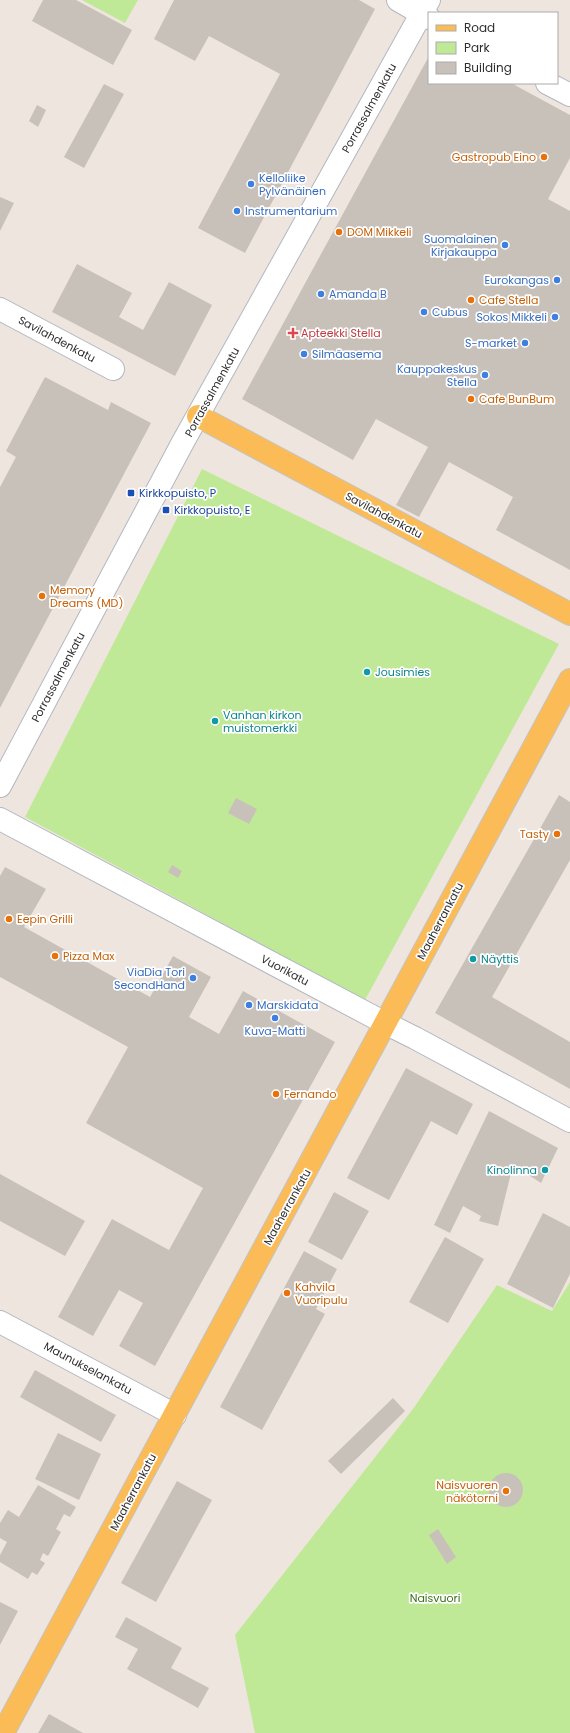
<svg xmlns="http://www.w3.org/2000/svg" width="570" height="1733" font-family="Poppins,sans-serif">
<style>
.green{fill:#c0e997}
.building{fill:#c8c1ba}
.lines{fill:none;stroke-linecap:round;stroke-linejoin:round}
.minor-casing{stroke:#b2b7c1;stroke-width:24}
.major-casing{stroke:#c4c4c4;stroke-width:24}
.minor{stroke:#fff;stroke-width:22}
.major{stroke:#fbbc57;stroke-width:22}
.food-dot{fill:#e8710a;stroke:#fff;stroke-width:1.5}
.shop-dot{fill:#3f7fe0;stroke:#fff;stroke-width:1.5}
.health-dot{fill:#e0444e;stroke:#fff;stroke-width:1.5}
.transit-dot{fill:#1a4fb4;stroke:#fff;stroke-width:1.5}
.culture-dot{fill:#0f9aa8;stroke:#fff;stroke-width:1.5}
.labels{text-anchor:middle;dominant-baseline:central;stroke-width:3.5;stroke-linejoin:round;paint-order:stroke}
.street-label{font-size:11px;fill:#2d2d2d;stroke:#fff}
.food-label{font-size:11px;fill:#c56008;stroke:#fff;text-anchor:start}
.shop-label{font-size:11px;fill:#366cbe;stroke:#fff;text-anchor:start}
.health-label{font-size:11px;fill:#be3a42;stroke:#fff;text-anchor:start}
.transit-label{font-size:11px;fill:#164399;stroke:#fff;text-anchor:start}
.culture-label{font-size:11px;fill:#0d838f;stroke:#fff;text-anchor:start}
.park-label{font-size:11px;fill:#377115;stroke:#fff}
</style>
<rect width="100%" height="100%" fill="#efe5df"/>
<!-- green -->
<g class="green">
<path d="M82 0H138L125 23Z"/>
<path d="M202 469 559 644 365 1000 25 817Z"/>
<path d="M570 1282V1733H255L235 1635 413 1409 497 1285 552 1311Z"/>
</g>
<!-- building -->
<g class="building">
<path d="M43 0H76L132 30 113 65 32 21Z"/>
<path d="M174 0H359L375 9 245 253 198 228 280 74 209 36 195 61 154 39Z"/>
<path d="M429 56V83H511L570 115V158L548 199 570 211V570L496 530 513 497 449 462 419 517 396 505 428 447 376 419 353 460 242 399Z"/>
<path d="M104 84 124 94 84 168 64 157Z"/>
<path d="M37 105 46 110 38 127 29 121Z"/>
<path d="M0 197 14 203 0 231Z"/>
<path d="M77 264 132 293 119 317 143 330 169 282 212 305 175 376 52 312Z"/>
<path d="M45 377 108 410 111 402 151 423 0 708V487L16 457 6 451Z"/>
<path d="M559 795 570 802V860L492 997 570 1042V1089L435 1013Z"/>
<path d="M236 798 257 809 249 824 228 813Z"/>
<path d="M172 865 182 871 178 878 168 872Z"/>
<path d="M5 867 46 889 24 927 150 997 173 956 211 977 189 1017 219 1034 243 991 335 1042 155 1366 119 1346 143 1303 119 1290 93 1336 58 1317 112 1219 169 1250 203 1188 86 1123 128 1047 0 977V876Z"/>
<path d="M406 1068 473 1104 457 1135 431 1121 389 1200 347 1178Z"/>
<path d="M489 1111 558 1148 541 1183 513 1165 498 1226 479 1221 481 1216 463 1206 450 1233 434 1225Z"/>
<path d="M0 1174 85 1221 65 1256 0 1221Z"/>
<path d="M334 1192 369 1211 342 1260 308 1242Z"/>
<path d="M543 1213 570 1227V1274L553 1308 507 1284Z"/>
<path d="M445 1237 484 1259 448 1323 409 1302Z"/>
<path d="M304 1251 337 1269 316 1309 325 1314 262 1430 220 1407Z"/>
<path d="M35 1370 116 1415 101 1442 20 1397Z"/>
<path d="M393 1398 405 1411 341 1474 328 1461Z"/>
<path d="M58 1433 101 1454 79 1500 35 1479Z"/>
<circle cx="506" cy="1490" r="17"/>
<path d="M177 1481 212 1500 156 1602 121 1583Z"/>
<path d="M38 1485 76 1507 70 1517 64 1514 56 1529 61 1532 48 1556 43 1553 40 1560 45 1563 37 1575 32 1572 28 1579 0 1562V1555L7 1542 0 1538V1523L8 1510 19 1517Z"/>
<path d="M438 1529 456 1557 447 1564 429 1535Z"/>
<path d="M0 1602 18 1611 0 1645Z"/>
<path d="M126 1617 182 1648 171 1668 209 1688 198 1708 127 1669 138 1649 115 1637Z"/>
<path d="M49 1714 83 1733H38Z"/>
</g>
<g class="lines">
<defs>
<g id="minor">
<path d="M398 0 429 18"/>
<path d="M547 83 570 95"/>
<path d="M0 309 113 369"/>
<path d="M0 786 183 442 429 0"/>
<path d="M0 819 385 1023 415 1038 570 1121"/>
<path d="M0 1322 175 1415"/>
</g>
<g id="major">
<path d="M198 416 570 614"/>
<path d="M3 1733 570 680"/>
</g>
</defs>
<!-- minor casing -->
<use href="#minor" class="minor-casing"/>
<!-- major casing -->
<use href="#major" class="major-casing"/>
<!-- minor -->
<use href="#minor" class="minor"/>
<!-- major -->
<use href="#major" class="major"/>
</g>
<!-- markers -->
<g class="food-dot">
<circle cx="544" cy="157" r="4"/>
<circle cx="339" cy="232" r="4"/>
<circle cx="471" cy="300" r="4"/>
<circle cx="471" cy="399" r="4"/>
<circle cx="42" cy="596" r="4"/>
<circle cx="557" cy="834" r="4"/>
<circle cx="9" cy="919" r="4"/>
<circle cx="55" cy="956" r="4"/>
<circle cx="276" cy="1094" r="4"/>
<circle cx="287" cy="1293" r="4"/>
<circle cx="506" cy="1491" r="4"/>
</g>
<g class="shop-dot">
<circle cx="251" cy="184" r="4"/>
<circle cx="237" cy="211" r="4"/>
<circle cx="505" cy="245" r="4"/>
<circle cx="557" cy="280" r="4"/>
<circle cx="321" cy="294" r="4"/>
<circle cx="424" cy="312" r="4"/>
<circle cx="555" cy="317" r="4"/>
<circle cx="525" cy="343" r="4"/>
<circle cx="304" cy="354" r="4"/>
<circle cx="485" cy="375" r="4"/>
<circle cx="193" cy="978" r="4"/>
<circle cx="249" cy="1005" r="4"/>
<circle cx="275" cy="1018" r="4"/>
</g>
<path class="health-dot" d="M291 327h4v4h4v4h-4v4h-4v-4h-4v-4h4z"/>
<g class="transit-dot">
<rect x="127" y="489" width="8" height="8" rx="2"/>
<rect x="162" y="506" width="8" height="8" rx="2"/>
</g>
<g class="culture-dot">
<circle cx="367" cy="672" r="4"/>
<circle cx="215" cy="721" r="4"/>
<circle cx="473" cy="959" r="4"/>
<circle cx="545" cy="1170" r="4"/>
</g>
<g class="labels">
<!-- street labels -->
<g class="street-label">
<text transform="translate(369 108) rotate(-61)">Porrassalmenkatu</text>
<text transform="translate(57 339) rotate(28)">Savilahdenkatu</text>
<text transform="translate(212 392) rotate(-61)">Porrassalmenkatu</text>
<text transform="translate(384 515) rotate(28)">Savilahdenkatu</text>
<text transform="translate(58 677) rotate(-62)">Porrassalmenkatu</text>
<text transform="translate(440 921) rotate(-62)">Maaherrankatu</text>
<text transform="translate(285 970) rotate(28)">Vuorikatu</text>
<text transform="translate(287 1207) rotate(-61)">Maaherrankatu</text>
<text transform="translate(88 1368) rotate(28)">Maunukselankatu</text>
<text transform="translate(133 1492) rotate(-62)">Maaherrankatu</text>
</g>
<!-- food labels -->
<g class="food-label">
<text x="536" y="157" text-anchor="end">Gastropub Eino</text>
<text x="347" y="232">DOM Mikkeli</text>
<text x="479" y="300">Cafe Stella</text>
<text x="479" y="399">Cafe BunBum</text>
<text x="50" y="590">Memory<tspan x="50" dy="13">Dreams (MD)</tspan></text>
<text x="549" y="834" text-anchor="end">Tasty</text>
<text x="17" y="919">Eepin Grilli</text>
<text x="63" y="956">Pizza Max</text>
<text x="284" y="1094">Fernando</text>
<text x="295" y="1287">Kahvila<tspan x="295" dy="13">Vuoripulu</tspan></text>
<text x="498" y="1485" text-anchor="end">Naisvuoren<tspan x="498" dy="13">näkötorni</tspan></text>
</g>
<!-- shop labels -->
<g class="shop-label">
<text x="259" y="178">Kelloliike<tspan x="259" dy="13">Pylvänäinen</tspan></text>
<text x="245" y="211">Instrumentarium</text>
<text x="497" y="239" text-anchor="end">Suomalainen<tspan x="497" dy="13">Kirjakauppa</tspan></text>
<text x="549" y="280" text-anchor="end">Eurokangas</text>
<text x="329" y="294">Amanda B</text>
<text x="432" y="312">Cubus</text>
<text x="547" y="317" text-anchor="end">Sokos Mikkeli</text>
<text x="517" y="343" text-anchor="end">S-market</text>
<text x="312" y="354">Silmäasema</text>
<text x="477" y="369" text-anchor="end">Kauppakeskus<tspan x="477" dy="13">Stella</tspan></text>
<text x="185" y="972" text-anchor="end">ViaDia Tori<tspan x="185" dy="13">SecondHand</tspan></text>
<text x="257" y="1005">Marskidata</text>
<text x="275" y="1031" text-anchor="middle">Kuva-Matti</text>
</g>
<!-- health labels -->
<g class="health-label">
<text x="301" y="333">Apteekki Stella</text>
</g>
<!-- transit labels -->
<g class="transit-label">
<text x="139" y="493">Kirkkopuisto, P</text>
<text x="174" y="510">Kirkkopuisto, E</text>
</g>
<!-- culture labels -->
<g class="culture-label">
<text x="375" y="672">Jousimies</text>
<text x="223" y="715">Vanhan kirkon<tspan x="223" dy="13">muistomerkki</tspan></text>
<text x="481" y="959">Näyttis</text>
<text x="537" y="1170" text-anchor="end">Kinolinna</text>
</g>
<!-- park labels -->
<g class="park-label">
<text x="435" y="1598">Naisvuori</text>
</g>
</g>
<!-- legend -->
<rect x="428" y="12" width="130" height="72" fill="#ffffff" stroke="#ababab"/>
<rect x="436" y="25" width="20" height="6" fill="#fbbc57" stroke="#ababab"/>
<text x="464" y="32" font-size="12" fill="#2d2d2d">Road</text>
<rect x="436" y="42" width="20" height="12" fill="#c0e997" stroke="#ababab"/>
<text x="464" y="52" font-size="12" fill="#2d2d2d">Park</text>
<rect x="436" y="62" width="20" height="12" fill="#c8c1ba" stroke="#ababab"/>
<text x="464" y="72" font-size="12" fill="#2d2d2d">Building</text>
</svg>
